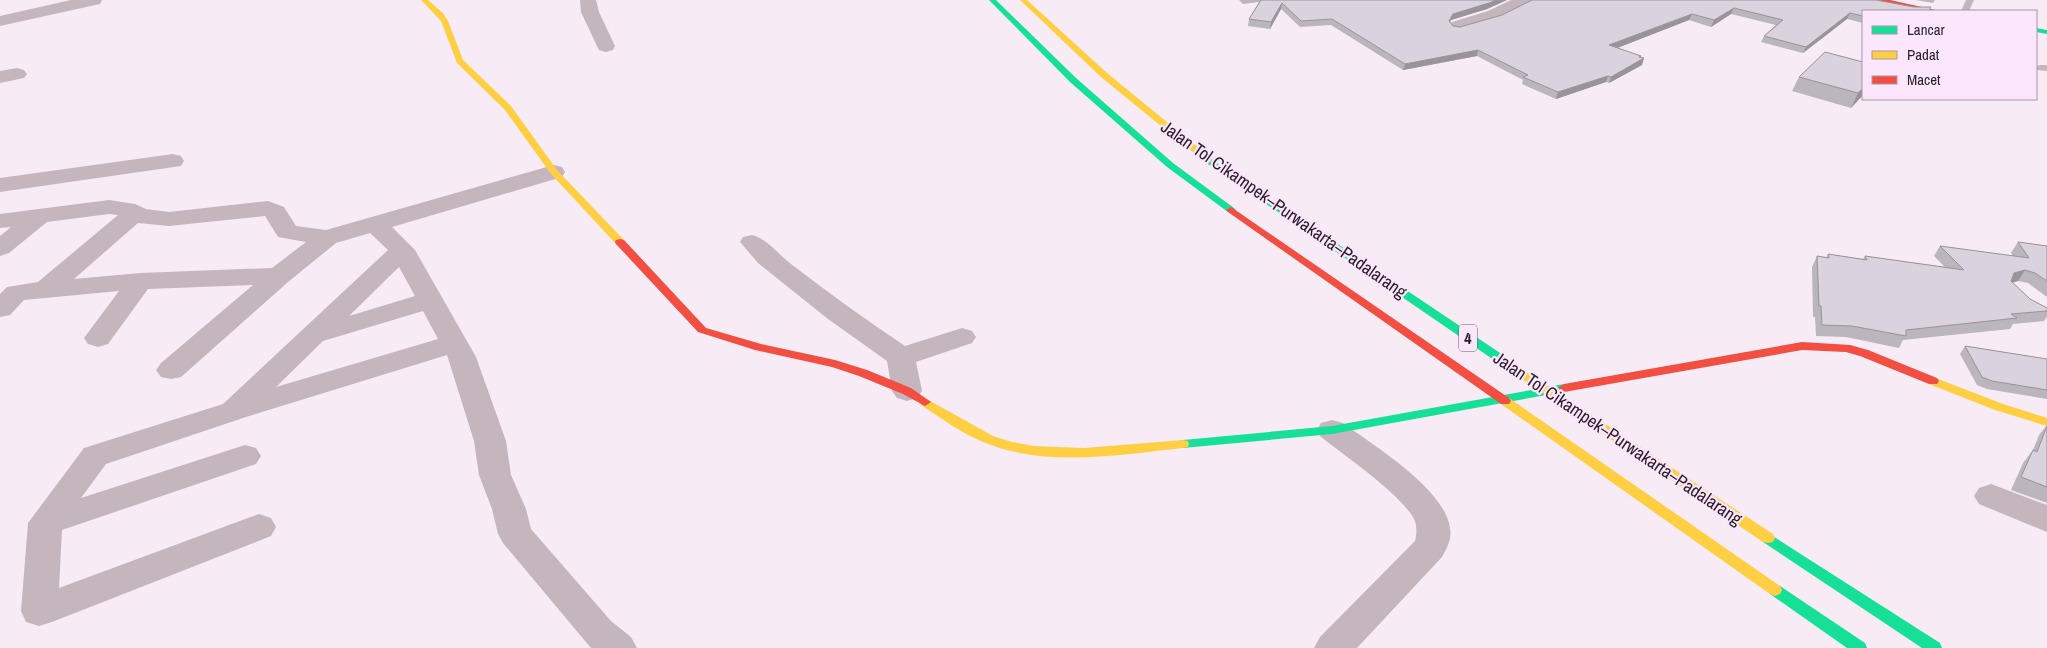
<svg xmlns="http://www.w3.org/2000/svg" width="2047" height="648" font-family="'Archivo Narrow',sans-serif">
<style>
.lines{fill:none;stroke-linecap:round;stroke-linejoin:round}
.lane{fill:#c4b6bc;fill-rule:evenodd}
.street{fill:#c4b6bc;fill-rule:evenodd}
.fast{fill:#16e098;fill-rule:evenodd}
.slow{fill:#ffcf43;fill-rule:evenodd}
.jam{fill:#f24e42;fill-rule:evenodd}
.wall{fill:#bbb5be}
.shaded-wall{fill:#99939b}
.building{fill:#dad2dd;stroke:#99939b}
.labels{text-anchor:middle;dominant-baseline:central;stroke-width:4.5;stroke-linejoin:round;paint-order:stroke}
.shield{fill:#fce6fb;stroke:#685b68;stroke-width:1}
.shield-label{font-size:16px;font-weight:bold;fill:#291f29}
.street-label{font-size:18px;fill:#291f29;stroke:#fce6fb}
</style>
<rect width="100%" height="100%" fill="#f7ebf6"/>
<g class="lines">
<!-- lane -->
<g class="lane">
<path d="M1966 0H1974L1969 11H1961Z"/>
<path d="M2040 65H2047V71L2037 70V66Z"/>
</g>
<!-- street -->
<g class="street">
<path d="M71 0H102L100 4 0 26V16Z"/>
<path d="M580 0H596L599 12 615 46 613 50 606 52 599 50 597 46 581 12Z"/>
<path d="M1511 0H1532L1530 4 1500 19 1458 31 1452 30 1449 26 1452 22 1488 11Z"/>
<path d="M17 68 24 70 27 74 24 78 0 83V71Z"/>
<path d="M173 154 181 156 184 161 181 166 0 192V178Z"/>
<path d="M554 165 562 167 565 172 562 177 392 227 415 250 476 357 506 441 511 475 526 509 531 529 611 621 631 637 637 648H591L503 543 498 534 492 509 479 475 474 441 447 355 246 417 106 464 81 498 245 445 256 448 261 456 256 464 62 530 59 588 259 514 271 518 276 527 271 536 52 622 39 626 26 622 21 611 28 523 84 448 223 404 388 250 370 233 336 243 288 282 181 377 171 379 161 377 156 370 161 363 253 285 148 289 108 344 98 347 88 344 84 338 119 291 24 300 10 315 0 317V294L7 287 38 282 118 215 109 214 47 222 9 253 0 256V236L11 227 0 228V214L109 200 135 204 146 209 169 212 268 201 284 207 296 226 326 230ZM265 216 278 237 306 242 272 268 140 273 74 279 138 223 169 226ZM399 267 415 296 349 316ZM423 311 438 339 276 387 323 341Z"/>
<path d="M752 235C766 238 779 255 791 264 829 293 866 320 905 346L962 328 972 331 976 337 972 343 916 362 922 391 917 398 907 401 897 398 892 391 887 361 828 319 758 263 740 242 743 237Z"/>
<path d="M1332 420 1343 423C1373 445 1445 489 1450 528 1452 539 1447 548 1442 557L1357 648H1314L1320 637 1415 541C1417 534 1417 525 1414 519 1400 493 1345 456 1321 437L1317 430 1321 423Z"/>
<path d="M1991 484 2047 505V532L1979 504 1974 496 1979 488Z"/>
</g>
<!-- fast -->
<g class="fast">
<path d="M989 0H996L1076 78 1173 163 1234 208 1236 210 1234 212H1228L1167 167 1070 82Z"/>
<path d="M2036 28 2047 30V34L2036 32Z"/>
<path d="M1208 157 1515 363 1517 366 1515 369H1507L1205 162 1203 160Z"/>
<path d="M1564 384 1570 388 1568 391 1332 434 1183 448 1178 447 1177 444 1178 441 1183 440 1332 426Z"/>
<path d="M1768 533 1940 643 1942 648H1922L1763 542 1761 538 1763 534Z"/>
<path d="M1775 584 1780 586 1865 643 1867 648H1847L1770 594 1768 590 1770 586Z"/>
</g>
<!-- slow -->
<g class="slow">
<path d="M421 0H428L443 13 448 21 463 60 511 106 557 170 624 240 625 242 624 244H616L551 174 505 110 457 63 441 21Z"/>
<path d="M1020 0H1027L1107 73 1211 158V162H1205L1101 77Z"/>
<path d="M1511 362 1773 534 1775 538 1773 542 1768 543 1763 542 1507 369 1505 366 1507 363Z"/>
<path d="M1933 377 2003 404 2047 418V426L1995 410 1929 384 1927 381 1929 378Z"/>
<path d="M1505 397 1509 398 1780 586 1782 590 1780 594 1775 596 1770 594 1501 404 1499 401Z"/>
<path d="M925 398 993 436 1012 442 1034 446 1084 448 1183 440 1188 441 1189 444 1188 447 1183 448C1118 455 1046 468 983 442 961 433 941 418 921 405L919 402 921 399Z"/>
</g>
<!-- jam -->
<g class="jam">
<path d="M1876 0H1890L1940 11H1926Z"/>
<path d="M1231 207 1509 398 1511 401 1509 404H1501L1228 212 1226 210Z"/>
<path d="M620 239 624 240 706 328 761 344 835 360 867 370 911 388 931 402 925 406 903 394 859 376 832 367 755 350 698 332 616 244 615 242 616 240Z"/>
<path d="M1802 342 1850 345 1868 350 1937 378 1939 381 1937 384H1929L1860 356 1846 352 1802 350 1564 392 1558 388 1564 384Z"/>
</g>
</g>
<!-- wall -->
<g class="wall">
<path d="M1239 0H1507L1487 9 1451 20 1450 22 1453 26 1460 27 1502 15 1532 0 1863 11V23L1847 19 1803 53 1761 42 1764 36 1776 25 1731 14 1711 27 1689 20 1617 48 1644 58 1642 65 1609 83 1606 82 1556 99 1522 84 1523 80 1477 56 1403 70 1331 25 1300 27 1281 9 1270 29 1248 26 1249 19 1259 2 1243 4Z"/>
<path d="M1916 0H1935L1933 3Z"/>
<path d="M1863 62V95L1851 108 1792 91 1799 77Z"/>
<path d="M2018 242 2047 246V297L2028 283 2018 281 2012 283 2030 299 2047 308V317L2044 321 2013 324 2010 329 1903 340 1899 348 1846 337 1816 336 1815 317H1813L1812 267 1817 256 1826 258 1828 254 1863 259 1865 256 1945 267 1934 256 1940 246 2013 256 2011 253Z"/>
<path d="M1965 346 2047 359V399L1987 389 1977 385 1960 354Z"/>
<path d="M2047 425V503L2011 490 2023 463 2033 450 2039 435Z"/>
</g>
<!-- shaded-wall -->
<g class="shaded-wall">
<path d="M1496 0H1507L1487 9 1451 20 1448 27 1449 21 1453 14Z"/>
<path d="M1282 3 1281 9 1270 29 1271 22Z"/>
<path d="M1734 8 1731 14 1711 27 1714 20Z"/>
<path d="M1850 13 1847 19 1803 53 1806 47Z"/>
<path d="M1692 14 1689 20 1607 52 1609 45Z"/>
<path d="M1478 50 1477 56 1403 70 1405 64Z"/>
<path d="M1641 56 1639 61 1644 58 1642 65 1609 83 1611 77Z"/>
<path d="M1608 76 1606 82 1556 99 1558 92Z"/>
<path d="M1863 88V95L1851 108 1858 93Z"/>
<path d="M2025 270 2018 281 2007 284 2014 273Z"/>
</g>
<!-- building -->
<g class="building">
<path d="M1261 0H1496L1489 3 1453 14 1449 21 1453 26 1460 27 1502 15 1532 0H1876L1914 7H1931L1929 11H1863V16L1850 13 1806 47 1764 36 1783 20 1734 8 1714 20 1692 14 1609 45 1641 56 1639 57 1644 58 1611 77 1608 76 1558 92 1523 77 1528 75 1478 50 1405 64 1332 19 1301 21 1282 3 1271 22 1249 19Z"/>
<path d="M1825 52 1863 62V88L1858 93 1799 77Z"/>
<path d="M2018 242 2047 246V281L2035 273 2025 270 2014 273 2011 281 2030 299 2047 308V311L2011 314 2017 318 1906 330V336L1852 326 1822 325 1821 306H1819L1817 256 1829 258 1828 254 1867 260 1865 256 1964 270 1940 246 2029 258Z"/>
<path d="M1965 346 2047 359V390L1992 381 1982 377Z"/>
<path d="M2047 426V487L2021 477 2033 450 2037 452Z"/>
</g>
<g class="labels">
<!-- shield labels -->
<rect class="shield" x="1459" y="324.5" width="18" height="27" rx="4"/>
<g class="shield-label">
<text x="1468" y="338">4</text>
</g>
<!-- street labels -->
<g class="street-label">
<text transform="translate(1284 209) rotate(35)">Jalan Tol Cikampek–Purwakarta–Padalarang</text>
<text transform="translate(1618 438) rotate(34)">Jalan Tol Cikampek–Purwakarta–Padalarang</text>
</g>
</g>
<!-- legend -->
<rect x="1862" y="10" width="175" height="90" fill="#fce6fb" stroke="#a896a7"/>
<rect x="1872" y="26" width="25" height="8" fill="#16e098" stroke="#a896a7"/>
<text x="1907" y="35" font-size="15" fill="#291f29">Lancar</text>
<rect x="1872" y="51" width="25" height="8" fill="#ffcf43" stroke="#a896a7"/>
<text x="1907" y="60" font-size="15" fill="#291f29">Padat</text>
<rect x="1872" y="76" width="25" height="8" fill="#f24e42" stroke="#a896a7"/>
<text x="1907" y="85" font-size="15" fill="#291f29">Macet</text>
</svg>
